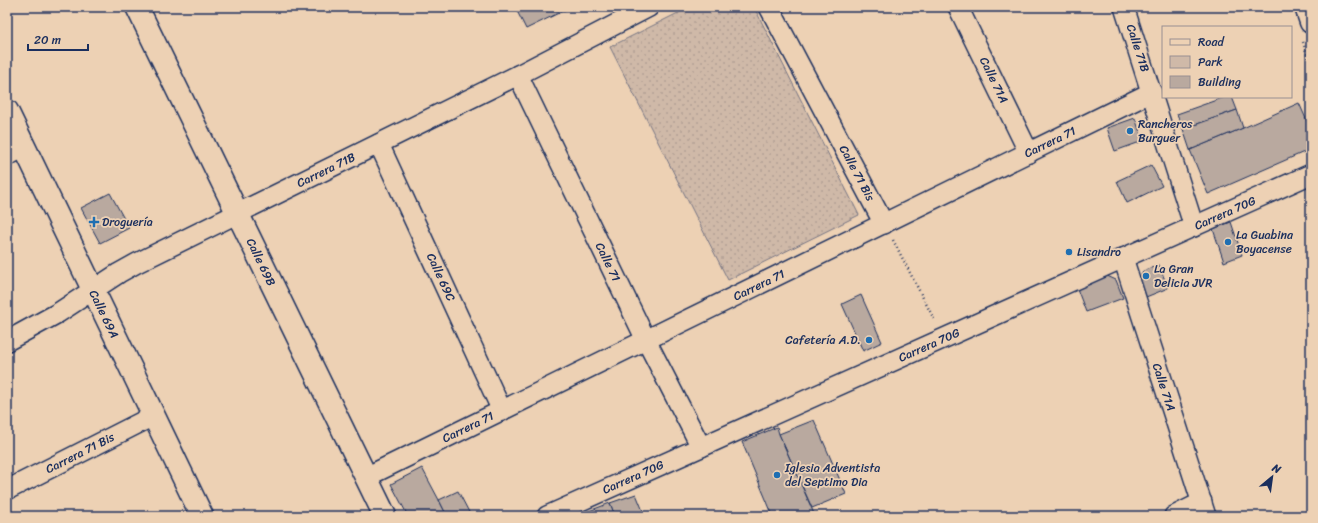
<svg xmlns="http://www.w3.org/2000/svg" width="1318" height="523" font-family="Sriracha,sans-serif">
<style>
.green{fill:url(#green-dots);stroke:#757483}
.building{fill:#b9a99f;stroke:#1b2f5e}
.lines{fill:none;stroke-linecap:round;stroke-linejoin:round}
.minor-casing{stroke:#1b2f5e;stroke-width:22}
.tertiary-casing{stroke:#1b2f5e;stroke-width:25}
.secondary-casing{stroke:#1b2f5e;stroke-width:25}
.path{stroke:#1b2f5e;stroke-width:2.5;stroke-dasharray:1 3;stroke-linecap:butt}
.minor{stroke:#edd1b4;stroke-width:19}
.tertiary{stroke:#edd1b4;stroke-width:22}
.secondary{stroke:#edd1b4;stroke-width:22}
.poi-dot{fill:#1f6fb2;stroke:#edd1b4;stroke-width:1.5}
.labels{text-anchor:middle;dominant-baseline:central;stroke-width:3.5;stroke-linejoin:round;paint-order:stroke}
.street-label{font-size:12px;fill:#1b2f5e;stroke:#edd1b4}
.poi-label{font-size:12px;fill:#1b2f5e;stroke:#edd1b4;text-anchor:start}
</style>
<defs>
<pattern id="green-dots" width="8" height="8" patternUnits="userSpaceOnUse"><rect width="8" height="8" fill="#cfb9a8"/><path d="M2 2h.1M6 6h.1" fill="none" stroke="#b19f93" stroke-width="1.8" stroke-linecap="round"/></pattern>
</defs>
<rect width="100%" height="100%" fill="#edd1b4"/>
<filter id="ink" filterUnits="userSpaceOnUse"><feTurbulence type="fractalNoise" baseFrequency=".025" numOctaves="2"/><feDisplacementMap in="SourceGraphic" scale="8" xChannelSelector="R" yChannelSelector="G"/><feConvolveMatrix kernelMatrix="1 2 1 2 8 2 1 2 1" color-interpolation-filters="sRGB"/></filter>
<g filter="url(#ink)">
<!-- green -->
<path class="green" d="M690 7H754L859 215 728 280 610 47Z"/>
<!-- building -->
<g class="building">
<path d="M515 7H571L526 29Z"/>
<path d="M1225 97H1232L1237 110 1183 129 1177 114Z"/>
<path d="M1299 103 1311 130V149L1208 194 1190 150 1243 128Z"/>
<path d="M1237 110 1243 128 1190 150 1183 129Z"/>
<path d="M1135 118 1143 141 1115 151 1107 128Z"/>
<path d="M1151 165 1162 186 1127 203 1117 181Z"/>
<path d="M110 193 129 228 100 243 81 208Z"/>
<path d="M1231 222 1242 255 1224 262 1213 229Z"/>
<path d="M1159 265 1168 288 1146 297 1139 280 1143 271Z"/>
<path d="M1105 275 1116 280 1123 298 1086 312 1076 286Z"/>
<path d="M861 295 882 342 863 351 842 304Z"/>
<path d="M814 420 846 494 812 508 779 434Z"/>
<path d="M777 427 779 434 815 516H773L742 442Z"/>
<path d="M422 468 439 500 447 516H408L391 484Z"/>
<path d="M458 491 471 516H447L439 500Z"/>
<path d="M636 494 645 516H615L610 503Z"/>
<path d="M610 503 615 516H576Z"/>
</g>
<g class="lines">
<defs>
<g id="minor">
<path d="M769 7 884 224"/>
<path d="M958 7 1029 153"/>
<path d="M1124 7 1194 227"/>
<path d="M518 75 646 340 701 447"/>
<path d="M379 144 502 411"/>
<path d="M7 156 24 147"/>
<path d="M1123 258 1206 516"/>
<path d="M7 341 58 313 119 273 137 263 518 75 649 7"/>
<path d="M366 477 1152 92"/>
<path d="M7 490 153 416"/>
<path d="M547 516 1311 174"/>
<path d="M1174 516 1202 502"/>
</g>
<g id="tertiary">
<path d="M137 7 385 516"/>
<path d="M7 111 202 516"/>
</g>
<path id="secondary" d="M1306 7 1311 22"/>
</defs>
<!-- minor casing -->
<use href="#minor" class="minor-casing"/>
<!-- tertiary casing -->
<use href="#tertiary" class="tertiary-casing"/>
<!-- secondary casing -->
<use href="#secondary" class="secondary-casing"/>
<!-- path -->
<g class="path">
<path d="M1303 42 1311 67"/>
<path d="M893 240 935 321"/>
</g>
<!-- minor -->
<use href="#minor" class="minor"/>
<!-- tertiary -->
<use href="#tertiary" class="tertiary"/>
<!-- secondary -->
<use href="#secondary" class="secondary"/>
</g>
</g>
<!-- markers -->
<g class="poi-dot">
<circle cx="1130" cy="131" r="4"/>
<path d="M92 216h4v4h4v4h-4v4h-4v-4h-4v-4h4z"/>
<circle cx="1228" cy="242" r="4"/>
<circle cx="1069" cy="252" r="4"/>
<circle cx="1146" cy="276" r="4"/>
<circle cx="869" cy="340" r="4"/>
<circle cx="777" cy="475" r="4"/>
</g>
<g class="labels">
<!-- street labels -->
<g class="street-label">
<text transform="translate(1138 48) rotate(72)">Calle 71B</text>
<text transform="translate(994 80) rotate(64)">Calle 71A</text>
<text transform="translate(1050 142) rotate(-26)">Carrera 71</text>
<text transform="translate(326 170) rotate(-26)">Carrera 71B</text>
<text transform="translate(857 173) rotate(62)">Calle 71 Bis</text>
<text transform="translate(1225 213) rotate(-24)">Carrera 70G</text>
<text transform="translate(261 262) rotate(64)">Calle 69B</text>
<text transform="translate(608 262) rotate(64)">Calle 71</text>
<text transform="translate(441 277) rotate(65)">Calle 69C</text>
<text transform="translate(759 285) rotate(-26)">Carrera 71</text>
<text transform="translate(104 314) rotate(64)">Calle 69A</text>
<text transform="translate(929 345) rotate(-24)">Carrera 70G</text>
<text transform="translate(1164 387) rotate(72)">Calle 71A</text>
<text transform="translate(468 427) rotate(-26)">Carrera 71</text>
<text transform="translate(80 453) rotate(-27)">Carrera 71 Bis</text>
<text transform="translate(633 477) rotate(-24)">Carrera 70G</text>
</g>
<!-- poi labels -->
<g class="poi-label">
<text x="1138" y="124">Rancheros<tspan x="1138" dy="14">Burguer</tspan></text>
<text x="102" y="222">Droguería</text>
<text x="1236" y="235">La Guabina<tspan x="1236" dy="14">Boyacense</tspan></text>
<text x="1077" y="252">Lisandro</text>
<text x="1154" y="269">La Gran<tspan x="1154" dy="14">Delicia JVR</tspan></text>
<text x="861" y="340" text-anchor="end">Cafetería A.D.</text>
<text x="785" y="468">Iglesia Adventista<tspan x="785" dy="14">del Septimo Dia</tspan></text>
</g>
</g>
<!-- margin -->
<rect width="1318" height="523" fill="none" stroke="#edd1b4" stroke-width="24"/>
<rect x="12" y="12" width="1294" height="499" fill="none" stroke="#1b2f5e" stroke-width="1.5" filter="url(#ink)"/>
<!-- legend -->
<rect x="1162" y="26" width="130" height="72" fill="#edd1b4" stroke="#999092"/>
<rect x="1170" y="39" width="20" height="6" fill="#edd1b4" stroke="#999092"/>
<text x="1198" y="46" font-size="12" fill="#1b2f5e">Road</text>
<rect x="1170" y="56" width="20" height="12" fill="#cfb9a8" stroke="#999092"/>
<text x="1198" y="66" font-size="12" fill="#1b2f5e">Park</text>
<rect x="1170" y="76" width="20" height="12" fill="#b9a99f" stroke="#999092"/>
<text x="1198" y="86" font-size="12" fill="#1b2f5e">Building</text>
<!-- north arrow -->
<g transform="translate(1272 477) rotate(29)" stroke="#edd1b4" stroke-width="3" paint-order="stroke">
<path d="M0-3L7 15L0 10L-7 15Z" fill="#1b2f5e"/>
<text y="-6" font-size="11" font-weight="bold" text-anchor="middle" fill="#1b2f5e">N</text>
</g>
<!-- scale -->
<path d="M28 44v6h60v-6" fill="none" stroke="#1b2f5e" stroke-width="2"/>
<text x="34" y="44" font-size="12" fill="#1b2f5e" stroke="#edd1b4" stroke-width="3" paint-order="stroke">20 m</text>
</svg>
